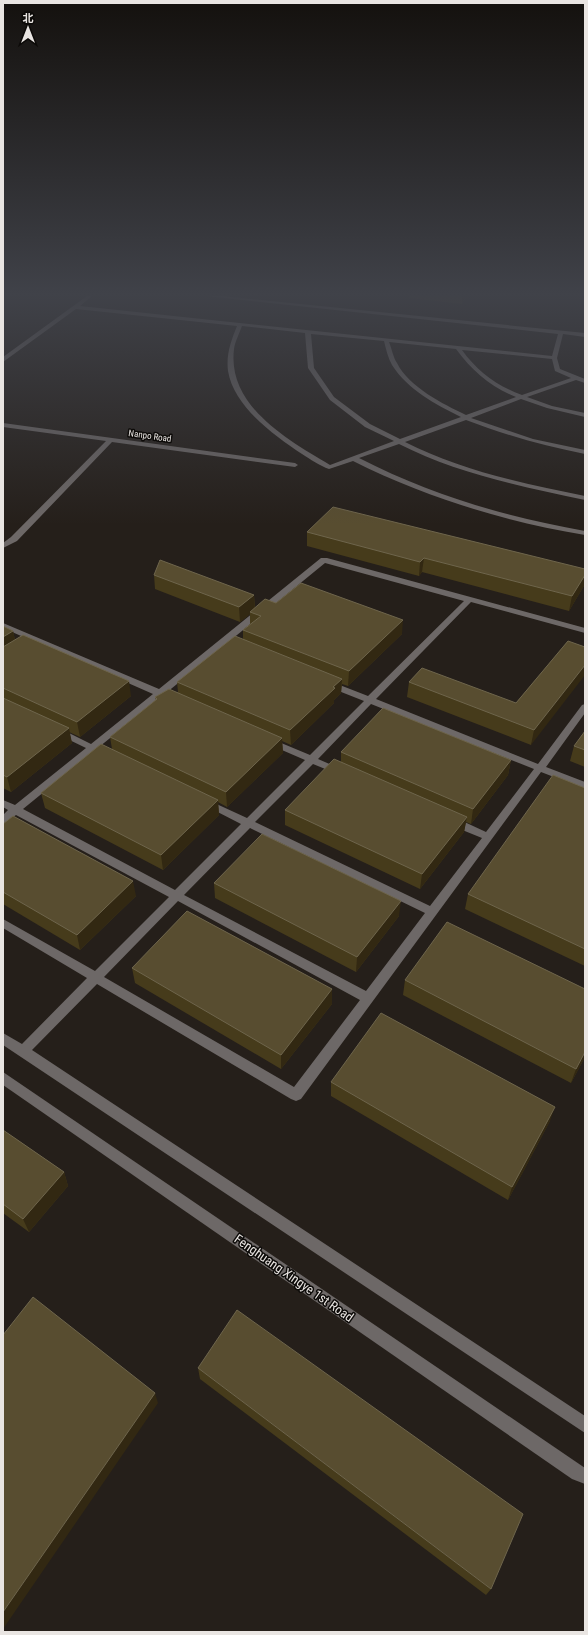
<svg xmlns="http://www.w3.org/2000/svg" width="588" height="1635" font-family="'Roboto Condensed','Noto Sans SC',sans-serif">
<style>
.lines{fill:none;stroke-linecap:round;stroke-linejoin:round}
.minor{fill:#6d6867;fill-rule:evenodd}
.wall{fill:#463b1b}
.shaded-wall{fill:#322812}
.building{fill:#584d30;stroke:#6e654c}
.labels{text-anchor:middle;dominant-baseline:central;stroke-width:3;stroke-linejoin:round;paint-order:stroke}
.far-street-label{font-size:9px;fill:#e9e5e2;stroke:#0c0a08}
.near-street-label{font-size:13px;fill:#e9e5e2;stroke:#0c0a08}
</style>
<rect width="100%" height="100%" fill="#251f1a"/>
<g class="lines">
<!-- minor -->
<g class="minor">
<path d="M87 296H92L80 306 552 356 558 334 206 296H222L585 333V337L563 334 557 358 560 369 585 379V383L576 380 527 397 552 406 585 413V417L547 408 521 399 471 418 533 439 585 450V454C544 446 505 435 466 420L405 442C460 470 524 484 585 496V500C522 487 456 473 399 444L359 458C431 495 506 517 585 531V535C503 521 427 498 353 461L329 469C320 466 310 459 302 454 274 435 234 407 228 371 226 354 231 341 237 326L76 309 3 362V357ZM242 326 305 333 308 368 330 400 365 427 394 441 330 465C288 440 227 406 234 349 235 342 239 334 242 326ZM311 334 384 341C386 349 388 358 392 365 408 390 435 404 461 417L400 439 370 424 334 397 314 368ZM389 342 456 349C472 371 491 387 516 397L466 415C443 404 409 387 397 363 393 357 392 349 389 342ZM462 350 552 359 555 371 571 378 522 395C497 386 477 371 462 350Z"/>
<path d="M3 423 295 463 298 465 295 467 112 442 17 541 3 548V543L11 537 106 441 3 427Z"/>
<path d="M321 558H327L585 628V633L471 602 376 699 538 764 582 705 585 704V713L546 767 585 782V789L541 772 301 1099 296 1101 291 1099 97 984 32 1050 585 1416V1433L3 1045V1033L22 1044 87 978 3 928V919L95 971 169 897 16 815 3 824V815L8 810 3 807V800L15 805 86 748 55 733 53 731 55 729H61L91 744 153 694 3 628V623L159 689ZM325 563 464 601 368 696 332 682H326L325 684 326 686 364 701 310 755 274 740H268L266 742 268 744 305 760 247 818 210 801H204L202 803 204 805 241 824 175 890 23 809 93 752H100L102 750 99 747 161 697H167L168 695 166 693ZM371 704 534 769 486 832 458 819H450L449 822 450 825 482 838 430 906 255 822 313 764 335 773H341L343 771 341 769 318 759ZM250 828 425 913 366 991 184 895ZM178 901 360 1000 294 1087 104 977Z"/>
<path d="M3 1072 585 1468V1484L572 1479 3 1085Z"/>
</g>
</g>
<!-- wall -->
<g class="wall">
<path d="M410 296H466L462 304 409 298Z"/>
<path d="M307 532 585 584 569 611 422 572 419 576 307 546Z"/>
<path d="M154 575 254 595 255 608 276 603 402 634 348 686 342 684 341 693 334 700V703L291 745 282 741 283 753 227 807 218 802 219 815 163 870 45 808 41 793 112 749 110 737 156 700 155 697 178 692 177 682 243 640V630L250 624V614L240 622 155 589Z"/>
<path d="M3 626 13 631 15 640 131 696 80 737 69 732 72 743 11 792 3 788Z"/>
<path d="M568 641 531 745 407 697 409 682 516 703Z"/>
<path d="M585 731V767L570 761 574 746Z"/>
<path d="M341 752 511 760 508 775 471 824 466 822 464 832 420 889 285 825V810L341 762Z"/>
<path d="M585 788V966L465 909 468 894Z"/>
<path d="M3 824 136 896 80 950 3 904Z"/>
<path d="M214 883 399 916 356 972 215 898Z"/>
<path d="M132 968 332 1004 281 1069 135 983Z"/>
<path d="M405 980 585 1057 571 1083 403 995Z"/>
<path d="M331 1082 550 1121 508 1200 331 1096Z"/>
<path d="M3 1130 64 1172 68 1186 29 1232 3 1213Z"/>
<path d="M198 1368 491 1589 486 1595 200 1379Z"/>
</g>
<!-- shaded-wall -->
<g class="shaded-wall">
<path d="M462 296H466L462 304Z"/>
<path d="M424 558 422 572 419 576 420 562Z"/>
<path d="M585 575V584L569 611 572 596Z"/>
<path d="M254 595 255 610 250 612V614L240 622 239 607Z"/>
<path d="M403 620 402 634 348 686 349 671Z"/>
<path d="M13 631 16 645 3 654V637Z"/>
<path d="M585 665V675L531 745 534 730Z"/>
<path d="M342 679 341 693 334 700V703L291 745 290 730Z"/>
<path d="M129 681 131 696 80 737 77 722Z"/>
<path d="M69 728 72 743 11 792 7 777Z"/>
<path d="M282 738 283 753 227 807 226 792Z"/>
<path d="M511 760 508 775 471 824 473 809Z"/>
<path d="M218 800 219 815 163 870 161 855Z"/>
<path d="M467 817 464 832 420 889 422 874Z"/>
<path d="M133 881 136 896 80 950 77 935Z"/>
<path d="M401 901 399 916 356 972 357 957Z"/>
<path d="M332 989V1004L281 1069V1055Z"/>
<path d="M585 1052V1057L571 1083 576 1069Z"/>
<path d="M555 1107 550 1121 508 1200 512 1187Z"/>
<path d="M64 1172 68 1186 29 1232 23 1219Z"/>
<path d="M155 1393 158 1403 3 1629V1612Z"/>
</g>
<!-- building -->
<g class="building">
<path d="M333 507 585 569V575L572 596 424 558 420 562 307 532Z"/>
<path d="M160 560 254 595 239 607 154 575Z"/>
<path d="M301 583 403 620 349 671 243 630 261 616 250 612 265 599 276 603Z"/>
<path d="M3 626 13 631 3 637Z"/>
<path d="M23 635 129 681 77 722 3 688V647Z"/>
<path d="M235 636 342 679 333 687 335 688 290 730 177 682Z"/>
<path d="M568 641 585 647V665L534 730 409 682 422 668 516 703Z"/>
<path d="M169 689 282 738 226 792 110 737 157 699 155 697Z"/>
<path d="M3 698 69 728 7 777 3 775Z"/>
<path d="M383 708 511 760 473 809 341 752Z"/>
<path d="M585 731V750L574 746Z"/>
<path d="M101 744 218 800 161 855 41 793Z"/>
<path d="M334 759 467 817 422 874 285 810Z"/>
<path d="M553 775 585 788V949L468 894Z"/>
<path d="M13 816 133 881 77 935 3 892V824Z"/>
<path d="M262 834 401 901 357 957 214 883Z"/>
<path d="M187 911 332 989 281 1055 132 968Z"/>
<path d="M447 922 585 989V1052L576 1069 405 980Z"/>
<path d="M381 1013 555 1107 512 1187 331 1082Z"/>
<path d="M3 1130 64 1172 23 1219 3 1204Z"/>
<path d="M33 1297 155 1393 3 1612V1335Z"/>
<path d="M237 1310 523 1514 491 1589 198 1368Z"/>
</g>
<!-- sky -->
<linearGradient id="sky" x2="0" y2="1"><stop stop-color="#14110e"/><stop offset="0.56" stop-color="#404249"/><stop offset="1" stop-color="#404249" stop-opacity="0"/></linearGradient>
<rect width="588" height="525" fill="url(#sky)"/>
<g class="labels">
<!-- far-street labels -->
<g class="far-street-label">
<text transform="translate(150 436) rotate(8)">Nanpo Road</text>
</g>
<!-- near-street labels -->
<g class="near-street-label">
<text transform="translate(294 1278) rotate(35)">Fenghuang Xingye 1st Road</text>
</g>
</g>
<!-- border -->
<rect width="588" height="1635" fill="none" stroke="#e9e5e2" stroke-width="8"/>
<!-- north arrow -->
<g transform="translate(28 28)" stroke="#0c0a08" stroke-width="3" paint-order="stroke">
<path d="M0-3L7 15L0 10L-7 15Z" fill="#e9e5e2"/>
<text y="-6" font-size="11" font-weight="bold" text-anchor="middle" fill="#e9e5e2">北</text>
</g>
</svg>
